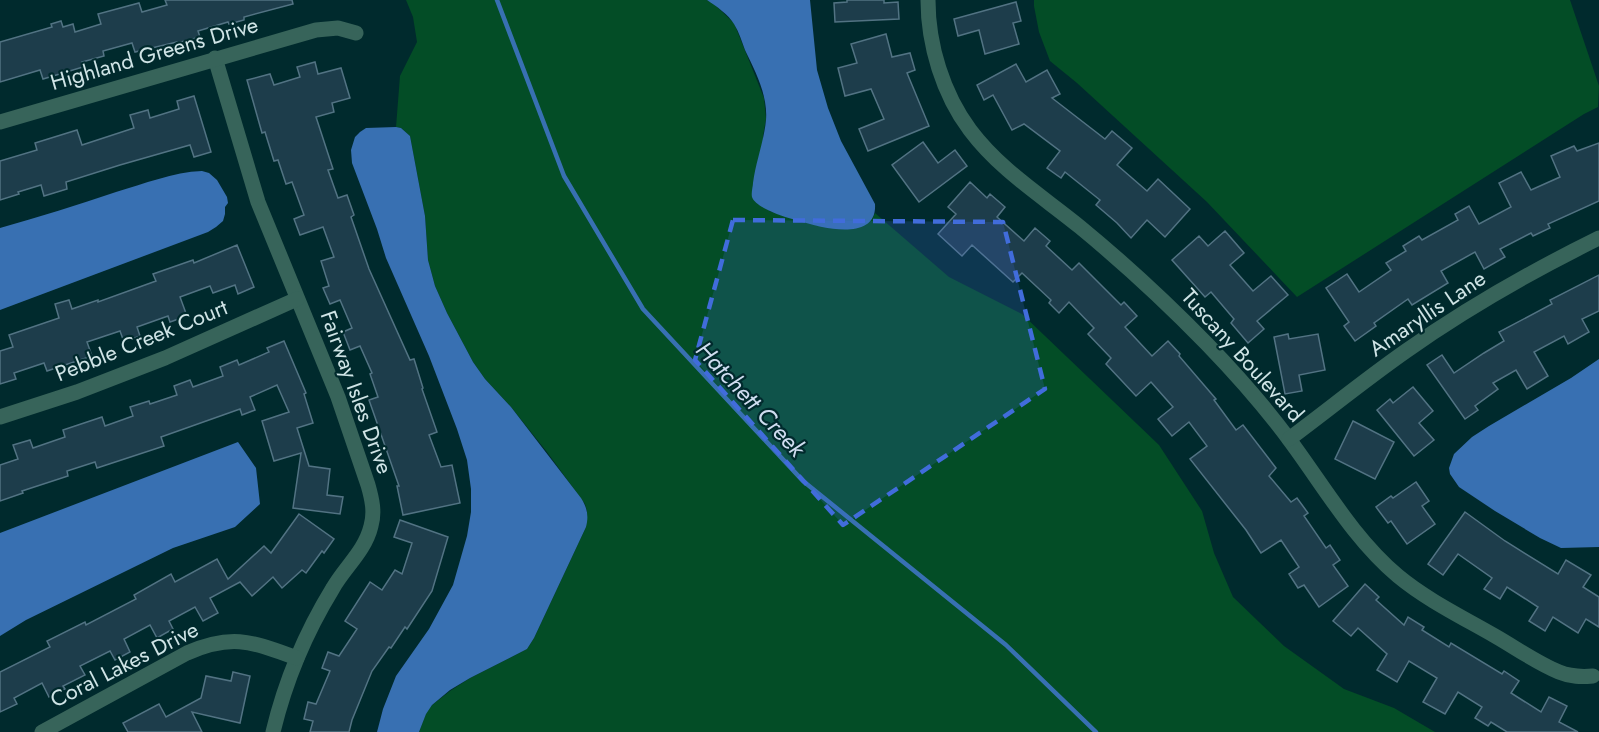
<svg xmlns="http://www.w3.org/2000/svg" width="1599" height="732" font-family="Jost,sans-serif">
<style>
.green{fill:#034d26}
.water{fill:#3870b2}
.lines{fill:none;stroke-linecap:round;stroke-linejoin:round}
.stream{stroke:#3870b2;stroke-width:4.5}
.building{fill:#1d3d4b;stroke:#527383;stroke-width:1.5}
.street{stroke:#37645a;stroke-width:15}
.marked{fill:#416cdb;fill-opacity:0.2;stroke:#416cdb;stroke-width:4.5;stroke-dasharray:12 8;stroke-linejoin:round}
.labels{text-anchor:middle;dominant-baseline:central;stroke-width:4.5;stroke-linejoin:round;paint-order:stroke}
.street-label{font-size:22px;fill:#cfe4e6;stroke:#002a2d}
.water-label{font-size:24px;font-style:italic;fill:#cfddf0;stroke:#002a2d}
</style>
<rect width="100%" height="100%" fill="#002a2d"/>
<!-- green -->
<g class="green">
<path d="M406 0H707L715 5 734 23 764 98 766 119 763 136 769 211 821 226 872 219 875 213 949 277 1022 314 1159 445 1202 511 1214 553 1233 597 1284 646 1344 689 1394 708 1435 732H419L426 713 432 705 450 691 470 678 527 649 534 638 586 527 587 511 585 504 547 452 511 407 485 379 473 362 447 313 435 286 428 260 425 216 410 136 401 128 396 127 400 76 417 42 413 17Z"/>
<path d="M1034 0H1570L1599 86 1598 107 1584 114 1297 297 1207 202 1077 83 1050 61 1039 32 1034 6Z"/>
</g>
<!-- water -->
<g class="water">
<path d="M707 0H810L817 70 828 108 841 141 875 204C877 234 843 231 822 227 807 223 757 212 752 197 751 193 753 186 753 183 756 161 764 141 766 120 768 95 755 71 745 50 742 42 739 32 734 24 729 15 716 6 707 0Z"/>
<path d="M396 127 401 128 410 136 425 216 428 260 435 286 447 313 473 362 485 379 511 407 581 498C587 507 589 516 586 527L534 638 527 649 470 678 450 690 432 705 426 714 419 732H377L383 709 396 676 429 629 453 585 467 536 471 512V489L467 460 457 429 429 356 386 258 377 229 352 163 351 150 355 137 360 132 366 128Z"/>
<path d="M202 171 209 173 217 180 227 197 228 203 225 207V214L223 221 216 227 208 232 0 310V228C39 217 78 205 116 192 144 184 173 172 202 171Z"/>
<path d="M1599 359V547L1561 548 1540 538 1495 511 1459 487 1450 474 1449 468 1454 454 1472 437 1489 426 1571 378Z"/>
<path d="M238 442 256 468 260 504 235 527 173 548 26 620 0 636V533Z"/>
</g>
<g class="lines">
<!-- stream -->
<path class="stream" d="M497 0 564 176 643 309 803 481 1006 645 1096 732"/>
</g>
<!-- building -->
<g class="building">
<path d="M165 0H292L293 4 244 17V20L229 24 228 22 198 31 200 37 177 43V42L135 52 132 43 103 51 104 56 82 62 83 67 43 79 40 70 0 82V42L52 27 51 24 61 21 63 27 73 24 75 32 101 24 98 14 139 3 142 12 167 5Z"/>
<path d="M847 0H884V3L898 2 899 19 835 22 834 3 847 2Z"/>
<path d="M1016 2 1021 21 1013 23 1019 44 985 54 979 30 958 36 954 19Z"/>
<path d="M886 34 892 57 910 53 915 70 907 73 929 126 868 151 859 129 884 119 871 89 845 96 838 68 857 63 851 44Z"/>
<path d="M315 62 318 74 341 68 350 98 332 103 334 112 316 117 333 169 328 170 338 198 347 195 354 215 351 217 369 269 410 360 414 359 423 388 422 389 437 432 429 435 441 467 452 465 460 503 403 515 397 486H399L369 400 378 397 370 374 372 373 360 346 350 350 343 332 352 328 340 300 330 304 323 288 329 286 321 261 334 257 323 227 300 235 294 219 304 215 292 182 286 184 278 160 274 161 265 132 262 133 247 80 270 74 274 85 300 77 297 67Z"/>
<path d="M1016 64 1026 82 1047 70 1060 94 1052 98 1105 139 1112 131 1132 148 1117 165 1147 191 1158 179 1190 209 1165 237 1147 220 1131 238 1117 223 1096 205 1100 200 1065 172 1061 178 1047 168 1060 151 1024 124 1012 130 993 95 984 100 977 85Z"/>
<path d="M194 96 211 152 194 157 190 145 120 165 66 182 67 189 44 196 41 185 18 192 19 194 0 200V161L37 150 35 143 77 130 82 145 134 128 130 115 148 110 150 118 179 109 177 101Z"/>
<path d="M923 142 938 163 955 150 967 166 919 202 892 165Z"/>
<path d="M1599 143V201L1548 224 1550 228 1533 236 1531 233 1500 249 1505 257 1484 269 1475 252 1441 271 1448 283 1412 305 1408 299 1374 323 1376 326 1355 341 1344 326 1349 322 1326 288 1347 274 1359 292 1391 270 1386 263 1406 251 1403 246 1419 236 1422 240 1458 220 1455 214 1469 206 1479 224 1511 207 1499 183 1521 172 1531 190 1560 177 1551 156 1574 146 1577 151Z"/>
<path d="M970 182 987 198 990 194 1005 207 997 217 1024 241 1035 228 1050 241 1046 246 1072 270 1079 263 1121 305 1124 302 1137 316 1125 327 1152 356 1168 341 1180 354 1179 356 1216 399 1214 400 1236 430 1243 425 1276 468 1269 476 1291 502 1297 498 1308 513 1304 516 1326 548 1330 545 1340 560 1333 565 1348 586 1319 607 1304 585 1298 588 1289 574 1299 567 1281 540 1261 553 1246 530 1190 459 1207 446 1189 422 1172 436 1158 419 1173 407 1151 382 1136 396 1106 364 1111 358 1088 334 1094 328 1069 302 1059 313 1049 303 1051 300 1022 273 1013 282 972 245 962 256 938 234 956 214 948 207Z"/>
<path d="M1225 231 1244 253 1230 265 1253 291 1271 276 1288 295 1257 321 1264 329 1248 343 1231 323 1234 319 1211 292 1205 297 1172 260 1199 236 1208 246Z"/>
<path d="M237 245 254 287 238 294 235 285 213 293 210 286 180 297 187 316 170 322 168 316 137 327 140 336 124 342 120 331 87 342 92 356 47 371 44 363 14 373 16 379 0 384V351L13 347 9 335 59 318 55 304 69 300 72 309 98 300V302L156 281 153 274 193 260 194 263Z"/>
<path d="M1599 275V311L1582 319 1589 332 1568 344 1564 336 1534 352 1548 376 1527 389 1516 370 1493 383 1498 389 1475 406 1478 410 1465 419 1427 365 1442 355 1454 373 1484 353 1504 341 1499 332 1552 304 1550 300Z"/>
<path d="M1288 334 1289 339 1318 334 1325 370 1299 375 1302 391 1285 394 1274 337Z"/>
<path d="M284 341 306 393 304 394 313 423 297 428 309 466 330 469 327 495 343 497 340 514 293 508 301 453 274 461 262 421 289 412 277 385 250 397 255 410 242 415 240 409 161 437 164 446 97 468 95 462 67 471 68 476 22 491 23 493 0 501V465L18 459 13 445 30 440 33 448 65 437 63 430 102 417 105 426 133 416 130 407 149 401 150 404 177 395 174 386 190 380 193 387 223 376 220 367 237 360 239 365 269 352 267 348Z"/>
<path d="M1413 387 1433 411 1419 423 1434 440 1414 456 1377 410 1390 399 1393 403Z"/>
<path d="M1353 421 1394 442 1375 479 1335 459Z"/>
<path d="M1416 482 1429 501 1422 506 1435 524 1407 544 1391 521 1388 523 1376 507 1391 496 1393 498Z"/>
<path d="M1465 512 1505 541 1558 574 1566 560 1591 575 1583 587 1599 597V627L1586 619 1578 633 1553 617 1545 631 1529 621 1538 607 1507 587 1500 599 1484 589 1492 578 1458 554 1443 575 1428 564Z"/>
<path d="M299 514 334 539 324 553 322 551 306 573 302 570 282 588 273 577 252 596 240 582 210 598 218 613 203 621 195 607 169 621 173 629 157 638 150 625 124 639 130 652 115 660 110 651 80 666 85 675 63 686 65 689 49 697 42 683 14 698 17 704 0 712V672L50 647 47 641 85 622 86 625 136 599 134 595 171 574 175 582 217 559 228 579 264 546 271 553Z"/>
<path d="M400 520 448 537 432 591 407 629 405 627 391 648 389 647 372 671 352 720 349 732H310L313 721 304 719 308 702 316 704 330 671 322 668 328 652 339 656 357 629 345 621 370 582 382 590 395 570 402 574 412 543 394 537Z"/>
<path d="M1365 584 1379 597 1376 600 1404 625 1408 617 1424 627 1422 630 1449 647 1451 643 1502 674 1504 671 1519 681 1511 693 1541 712 1549 697 1567 706 1559 722 1578 732H1507L1491 722 1488 726 1475 718 1482 707 1458 692 1445 714 1423 702 1437 678 1409 661 1397 682 1377 670 1387 654 1358 628 1351 636 1333 621Z"/>
<path d="M233 672 250 676 240 723 192 712 202 732H128L123 723 159 704 166 717 201 698 206 676 231 681Z"/>
</g>
<g class="lines">
<!-- street -->
<g class="street">
<path d="M928 0C928 45 943 94 970 130 1000 170 1042 196 1080 227 1125 264 1167 303 1207 344 1237 375 1266 408 1291 442 1325 488 1354 539 1398 576 1427 600 1462 617 1495 636 1516 648 1537 663 1559 672 1571 677 1581 677 1593 676"/>
<path d="M215 58 258 202 338 397 368 485C372 499 375 512 371 526 365 551 345 567 333 588 306 632 285 682 273 732"/>
<path d="M0 122 316 30 338 28 356 33"/>
<path d="M0 417 77 392 165 358 297 299"/>
<path d="M1289 439C1328 410 1366 379 1406 351 1467 308 1532 271 1599 238"/>
<path d="M42 732 187 653C233 633 252 642 297 658"/>
</g>
</g>
<!-- marked area -->
<path class="marked" d="M733 220 1003 222 1045 389 843 525 695 360Z"/>
<g class="labels">
<!-- street labels -->
<g class="street-label">
<text transform="translate(154 53) rotate(-16)">Highland Greens Drive</text>
<text transform="translate(1427 313) rotate(-34)">Amaryllis Lane</text>
<text transform="translate(141 340) rotate(-22)">Pebble Creek Court</text>
<text transform="translate(1243 355) rotate(48)">Tuscany Boulevard</text>
<text transform="translate(357 392) rotate(70)">Fairway Isles Drive</text>
<text transform="translate(124 664) rotate(-27)">Coral Lakes Drive</text>
</g>
<!-- water labels -->
<g class="water-label">
<text transform="translate(751 399) rotate(47)">Hatchett Creek</text>
</g>
</g>
</svg>
